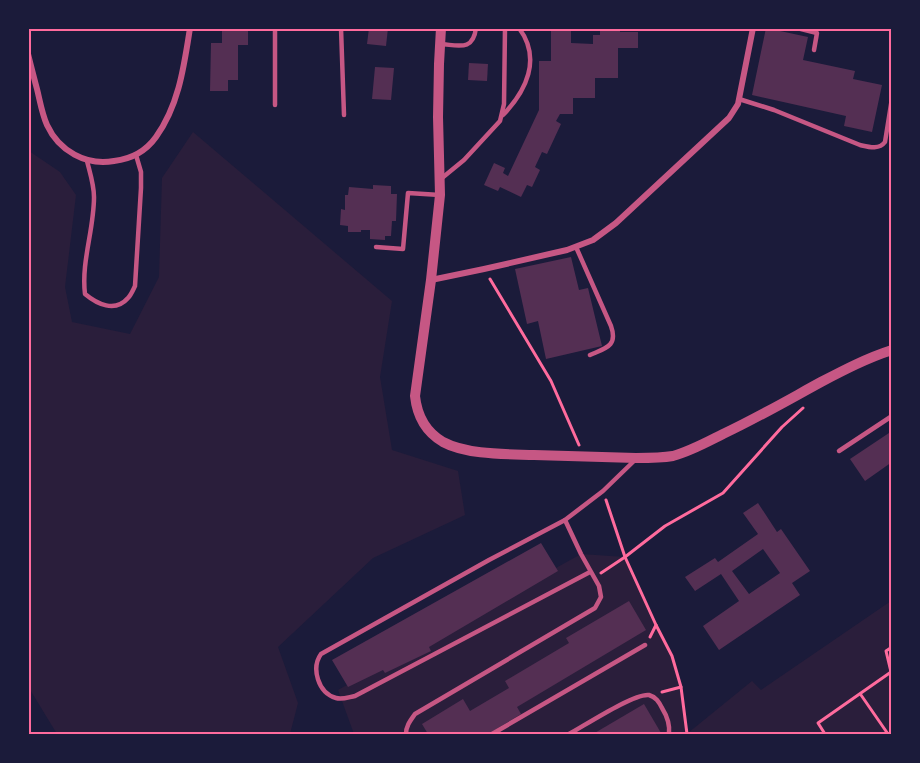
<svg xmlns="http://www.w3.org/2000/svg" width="920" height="763" font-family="Helvetica,sans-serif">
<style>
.green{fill:#2a1e3b}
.building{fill:#542f53;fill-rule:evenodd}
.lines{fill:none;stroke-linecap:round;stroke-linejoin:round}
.path{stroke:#ff6b9d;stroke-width:3}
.service{stroke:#c65784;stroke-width:4.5}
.minor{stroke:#c65784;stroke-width:6}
.tertiary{stroke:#c65784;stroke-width:10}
.neatline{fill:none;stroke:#ff6b9d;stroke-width:2}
</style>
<rect width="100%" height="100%" fill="#1b1b3a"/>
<!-- green -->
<g class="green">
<path d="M193 132 392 301 380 377 392 450 458 471 465 515 373 558 278 647 298 703 290 734H57L29 688V151L60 172 76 195 65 287 72 322 130 334 159 277 162 178Z"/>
<path d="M581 554 625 557 672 656 681 687 688 733 752 681 761 690 891 601V734H354L338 690Z"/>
</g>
<!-- building -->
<g class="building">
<path d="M222 28H248V45H238V80H228V91H210L211 43H222Z"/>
<path d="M369 28H388L386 46 367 44Z"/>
<path d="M551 28H571V43L593 44V35H600V28H620V32H638V48H618V78H595V98H573V114H560L556 121 561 124 547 154 542 152 535 167 540 170 532 187 527 185 521 197 500 187 498 191 484 185 494 163 505 168 503 173 508 176 539 110V61H551Z"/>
<path d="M766 28 808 37 803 60 855 71 853 79 882 85 872 132 844 126 846 116 752 95Z"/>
<path d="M469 63 488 64 487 81 468 80Z"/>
<path d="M375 67 394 68 391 100 372 99Z"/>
<path d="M373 185 391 186V194H397L396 221H392L391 236H385V240L370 239V230H361V232H348V226L340 225 341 209 345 210V195H348L349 187 373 189Z"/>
<path d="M571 257 579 290 588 288 602 346 546 359 538 321 527 324 515 269Z"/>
<path d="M892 431V462L865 481 850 459Z"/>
<path d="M758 503 777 532 781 529 810 571 792 583 800 595 719 650 703 626 739 601 721 574 695 591 685 577 715 558 718 562 758 534 743 513ZM763 549 780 573 749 594 732 571Z"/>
<path d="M541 543 558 571 429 647 431 651 385 673 383 670 348 687 332 660Z"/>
<path d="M629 601 646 630 517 707 521 714 488 734H472L471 733 468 734H428L422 724 463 699 470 711 509 688 505 681 569 643 566 638Z"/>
<path d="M644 704 661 733 658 734H593Z"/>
</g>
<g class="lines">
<!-- path -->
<g class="path">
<path d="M490 279 551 381 579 445"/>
<path d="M606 500 625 557 656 625 672 656 681 687 687 734"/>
<path d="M601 573 625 557 665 526 723 493 782 427 803 408"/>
<path d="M650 637 656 625"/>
<path d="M662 692 681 687"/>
<path d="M861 695 888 734"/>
<path d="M825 734 818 723 891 672 886 651 892 647"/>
</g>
<!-- service -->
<g class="service">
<path d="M275 28V105"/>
<path d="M341 28 344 115"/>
<path d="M797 28 817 33 814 50"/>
<path d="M440 44C458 45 473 52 476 28"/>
<path d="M739 99 774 110 860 145C869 147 879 150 885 142L892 98"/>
<path d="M503 115C526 91 542 59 519 28"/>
<path d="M87 161C90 173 94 185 94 197 94 230 81 262 85 294 97 304 115 313 128 298 131 295 133 290 135 286L141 188V172L136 155"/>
<path d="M442 178 464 160 500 121 504 104 505 28"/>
<path d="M376 247 403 249 408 193 440 195"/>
<path d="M576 247 611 326C618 346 606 348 590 355"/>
<path d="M839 451 892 416"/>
<path d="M590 572 355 696C349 697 342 700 336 698 318 693 311 668 321 654L489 560 565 520 603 491 635 460"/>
<path d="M406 734C406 726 410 721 415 714L595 608 601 597 599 586 581 554 565 520"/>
<path d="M492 734 645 645"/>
<path d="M569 734C584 726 634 693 649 695 656 697 659 702 662 708 667 716 670 725 669 734"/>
</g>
<!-- minor -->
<g class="minor">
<path d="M28 54C31 66 34 78 37 89 40 101 42 114 47 125 59 151 86 166 114 161 131 159 146 151 156 137 179 105 184 66 190 28"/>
<path d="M431 280 484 269 567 250 593 240 616 223 729 118 738 104 753 28"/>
</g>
<!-- tertiary -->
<path class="tertiary" d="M441 28 439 64 438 117 440 195 431 280 415 396C417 415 426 432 443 442 467 455 507 454 534 455 568 456 602 457 636 458 649 458 661 458 673 456 691 451 707 442 723 434 757 418 788 400 821 382 844 370 867 358 892 350"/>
</g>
<!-- border -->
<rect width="920" height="763" fill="none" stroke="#1b1b3a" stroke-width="60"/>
<rect x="30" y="30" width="860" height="703" class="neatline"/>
</svg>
